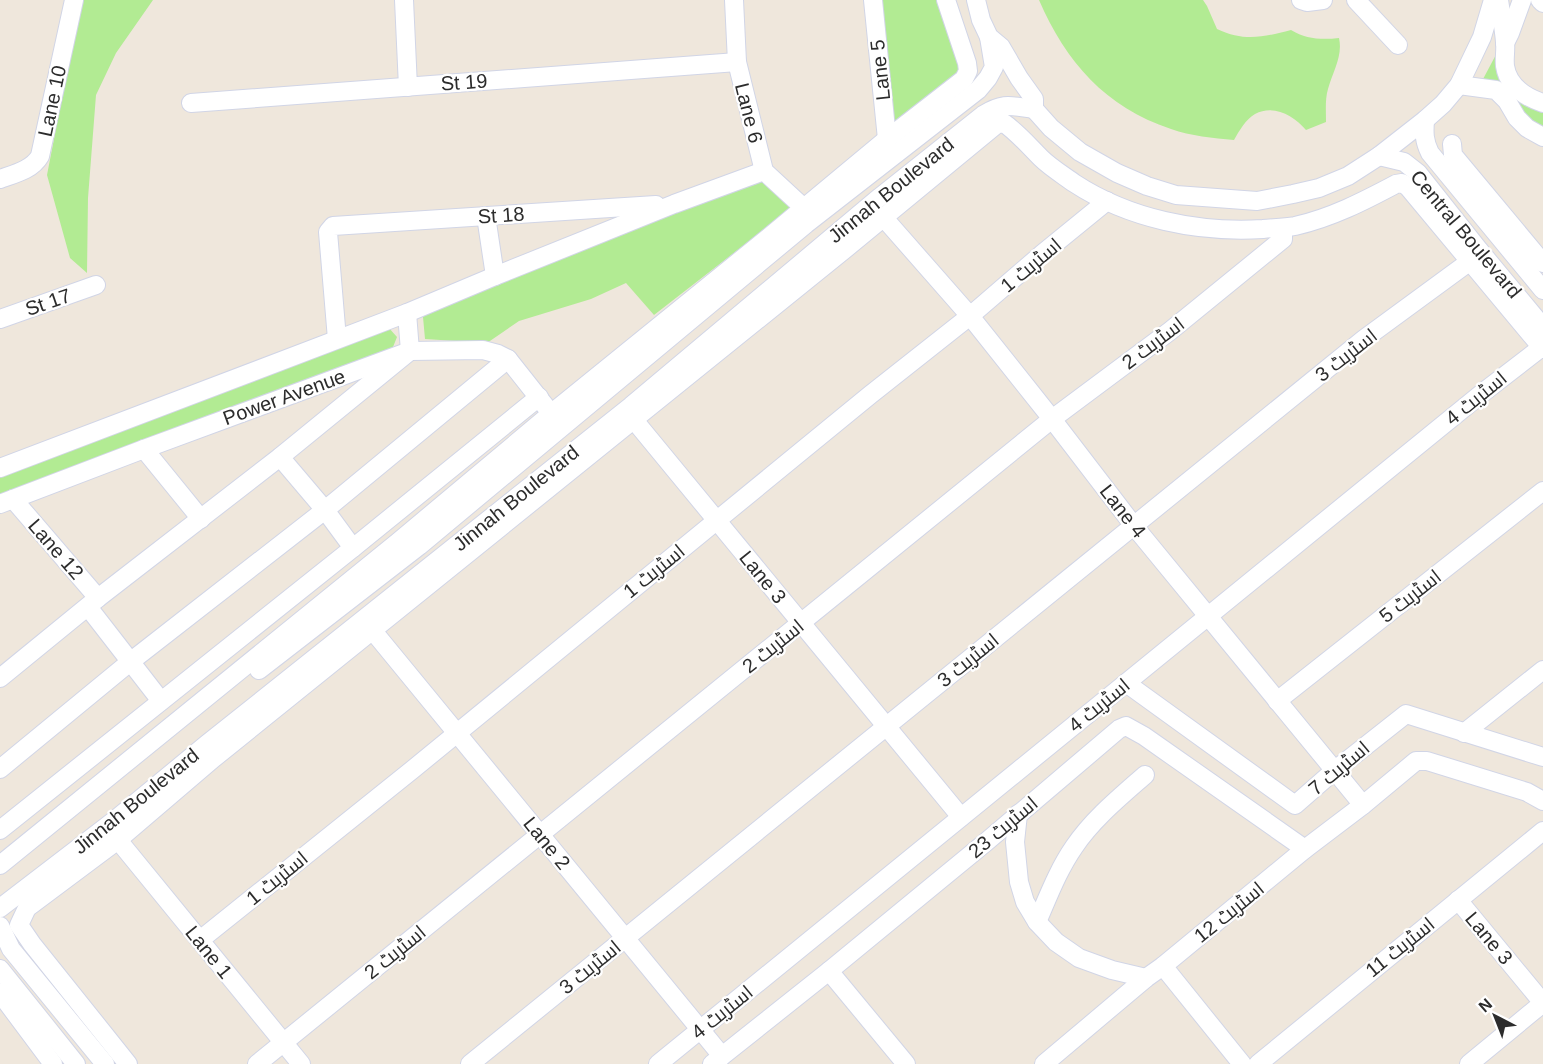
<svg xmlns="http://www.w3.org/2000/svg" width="1543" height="1064" font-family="Arial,Cairo,sans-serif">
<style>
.green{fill:#b2eb93}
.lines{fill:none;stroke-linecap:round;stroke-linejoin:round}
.minor-casing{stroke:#d1d5e6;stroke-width:20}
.minor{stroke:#fff;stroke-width:18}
.labels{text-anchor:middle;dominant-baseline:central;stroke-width:4.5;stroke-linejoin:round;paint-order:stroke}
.street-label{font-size:20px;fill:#2c2c2c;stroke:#fff}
</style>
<rect width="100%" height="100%" fill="#efe7dc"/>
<!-- green -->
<g class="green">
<path d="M81 0H153L116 53 96 95 88 198 87 273 70 258 47 175Z"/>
<path d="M879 0H953L968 71 887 139Z"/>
<path d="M1039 0H1203L1207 6 1217 29C1245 42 1263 37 1291 30 1306 39 1321 40 1339 38 1343 56 1333 71 1328 89 1325 99 1326 111 1326 122L1306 130C1294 116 1274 104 1255 114 1246 119 1239 131 1234 140 1213 138 1191 136 1171 129 1105 107 1066 62 1039 0Z"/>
<path d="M1499 49V64L1543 109V130L1482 81Z"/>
<path d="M763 178 793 207 654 315 626 283 591 299 519 321 487 343 425 339 423 317 431 308Z"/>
<path d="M388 327 397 337 393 347 388 351 0 499V472Z"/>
</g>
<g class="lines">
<defs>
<g id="minor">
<path d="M404 0 408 87"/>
<path d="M734 0 737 62 764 171 804 208"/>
<path d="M873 0 887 139"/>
<path d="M976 0 981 20 989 37 1001 47 1019 78 1034 99V109L1051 128 1080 152 1117 173 1147 186 1176 195 1257 201 1293 194 1319 188 1348 176 1379 156 1425 120 1443 104 1459 85 1472 58 1482 37 1493 0"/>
<path d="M1301 0 1307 2 1323 0"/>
<path d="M1356 0 1398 45"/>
<path d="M1499 0C1501 14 1504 28 1505 42 1506 50 1504 58 1505 66 1508 86 1525 97 1543 103"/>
<path d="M1540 0 1543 3"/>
<path d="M1505 43 1510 33 1522 0"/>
<path d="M1459 85 1496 90 1507 101 1517 118 1527 128 1543 137"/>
<path d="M191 103 737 62"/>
<path d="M1425 120C1424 133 1424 141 1430 153L1543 290"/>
<path d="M1452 144 1453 155 1543 263"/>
<path d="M1379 156 1404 162 1418 173 1479 250 1543 327"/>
<path d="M0 179C14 174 32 170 40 156L74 0"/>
<path d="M486 216 495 276"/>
<path d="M884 218 970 316 1052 419 1134 526 1363 805"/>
<path d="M0 319 96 285"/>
<path d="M337 339 328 232 333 226 656 205"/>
<path d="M634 420 961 817"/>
<path d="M144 449 201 519"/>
<path d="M280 457 325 510 353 548"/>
<path d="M0 468 407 313 495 276 674 204 764 171"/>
<path d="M13 499 98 598"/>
<path d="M0 504 144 449 410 351 483 350 498 354 508 359 546 407"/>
<path d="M88 607 161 701"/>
<path d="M373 631 722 1056"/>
<path d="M259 670 419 546 806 224 978 90 988 78 994 67 989 37"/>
<path d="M0 678 98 598 280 457 410 351 407 313"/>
<path d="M1126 683 1295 805 1335 770 1406 714 1543 757"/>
<path d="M1277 701 1543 491"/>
<path d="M1464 733 1543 670"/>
<path d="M0 769 130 662 325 510 508 359"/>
<path d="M1018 814 1015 842 1019 882 1025 902 1037 922 1056 942 1079 958 1112 970 1146 978"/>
<path d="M0 830 353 548 539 397"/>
<path d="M118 840 301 1064"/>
<path d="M0 865 398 542 552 413 769 237 887 139 964 79 968 71 967 63 946 0"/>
<path d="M1458 900 1543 1003"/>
<path d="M0 908 115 820 207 744 631 406 880 197 983 115C1004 102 1011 106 1034 109"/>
<path d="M1037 922C1048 897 1058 870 1074 847 1093 819 1120 797 1145 775"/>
<path d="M0 926 11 949 105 1064"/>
<path d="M200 940 412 770 870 395 970 316 1042 254 1107 201"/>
<path d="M1163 966 1242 1064"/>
<path d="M0 969 76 1064"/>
<path d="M829 971 906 1064"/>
<path d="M0 993 53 1064"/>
<path d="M128 1064 32 944 19 925 27 908 118 840 214 758 844 250 997 124 1004 123C1018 133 1029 146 1041 158 1050 167 1063 175 1074 183 1129 219 1198 233 1263 229 1273 228 1284 228 1295 226 1331 218 1364 201 1396 184L1402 183 1408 187 1543 349"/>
<path d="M257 1064 1052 419 1170 331 1283 239V228"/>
<path d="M470 1064 1364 339 1469 262"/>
<path d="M658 1064 1481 394 1542 347"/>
<path d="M712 1064 829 971 986 842 1119 729 1126 726 1144 736 1305 849"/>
<path d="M1044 1064 1146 978 1163 966 1305 849 1363 805 1416 761H1427L1527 792 1543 801"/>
<path d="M1258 1064 1543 831"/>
<path d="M1469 1064 1543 1003"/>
</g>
</defs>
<!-- minor casing -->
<use href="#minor" class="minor-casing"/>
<!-- minor -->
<use href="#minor" class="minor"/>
</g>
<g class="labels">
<!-- street labels -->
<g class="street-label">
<text transform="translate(880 70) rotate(-96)">Lane 5</text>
<text transform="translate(464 82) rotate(-4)">St 19</text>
<text transform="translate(52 101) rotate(-78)">Lane 10</text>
<text transform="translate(749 113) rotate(76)">Lane 6</text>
<text transform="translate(891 190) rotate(-39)">Jinnah Boulevard</text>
<text transform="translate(501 215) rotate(-4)">St 18</text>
<text transform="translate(1466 234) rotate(50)">Central Boulevard</text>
<text transform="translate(1031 265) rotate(-40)">اسٹریٹ 1</text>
<text transform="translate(48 302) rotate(-19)">St 17</text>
<text transform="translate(1153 343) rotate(-37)">اسٹریٹ 2</text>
<text transform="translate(1346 355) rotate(-38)">اسٹریٹ 3</text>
<text transform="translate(284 397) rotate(-20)">Power Avenue</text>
<text transform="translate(1476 398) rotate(-39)">اسٹریٹ 4</text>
<text transform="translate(516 498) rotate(-39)">Jinnah Boulevard</text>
<text transform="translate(1123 511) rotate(52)">Lane 4</text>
<text transform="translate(56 549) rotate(49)">Lane 12</text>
<text transform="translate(654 571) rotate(-39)">اسٹریٹ 1</text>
<text transform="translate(763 577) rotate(51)">Lane 3</text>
<text transform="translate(1410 596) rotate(-38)">اسٹریٹ 5</text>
<text transform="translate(773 646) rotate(-39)">اسٹریٹ 2</text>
<text transform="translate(968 660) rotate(-39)">اسٹریٹ 3</text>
<text transform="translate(1099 705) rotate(-39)">اسٹریٹ 4</text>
<text transform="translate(1339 768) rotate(-40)">اسٹریٹ 7</text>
<text transform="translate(136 801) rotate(-39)">Jinnah Boulevard</text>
<text transform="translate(1003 827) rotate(-40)">اسٹریٹ 23</text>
<text transform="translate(547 843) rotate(51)">Lane 2</text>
<text transform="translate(277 878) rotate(-39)">اسٹریٹ 1</text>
<text transform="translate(1229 912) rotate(-39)">اسٹریٹ 12</text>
<text transform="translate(1489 938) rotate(50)">Lane 3</text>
<text transform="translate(1400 947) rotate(-39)">اسٹریٹ 11</text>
<text transform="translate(209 952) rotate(51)">Lane 1</text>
<text transform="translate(395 952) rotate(-39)">اسٹریٹ 2</text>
<text transform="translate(590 967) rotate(-39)">اسٹریٹ 3</text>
<text transform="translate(722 1012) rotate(-39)">اسٹریٹ 4</text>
</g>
</g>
<!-- north arrow -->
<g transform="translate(1495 1016) rotate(318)" stroke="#ffffff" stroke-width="4.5" paint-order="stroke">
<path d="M0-4.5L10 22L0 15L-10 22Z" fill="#2c2c2c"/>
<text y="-9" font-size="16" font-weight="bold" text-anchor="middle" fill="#2c2c2c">N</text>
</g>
</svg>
